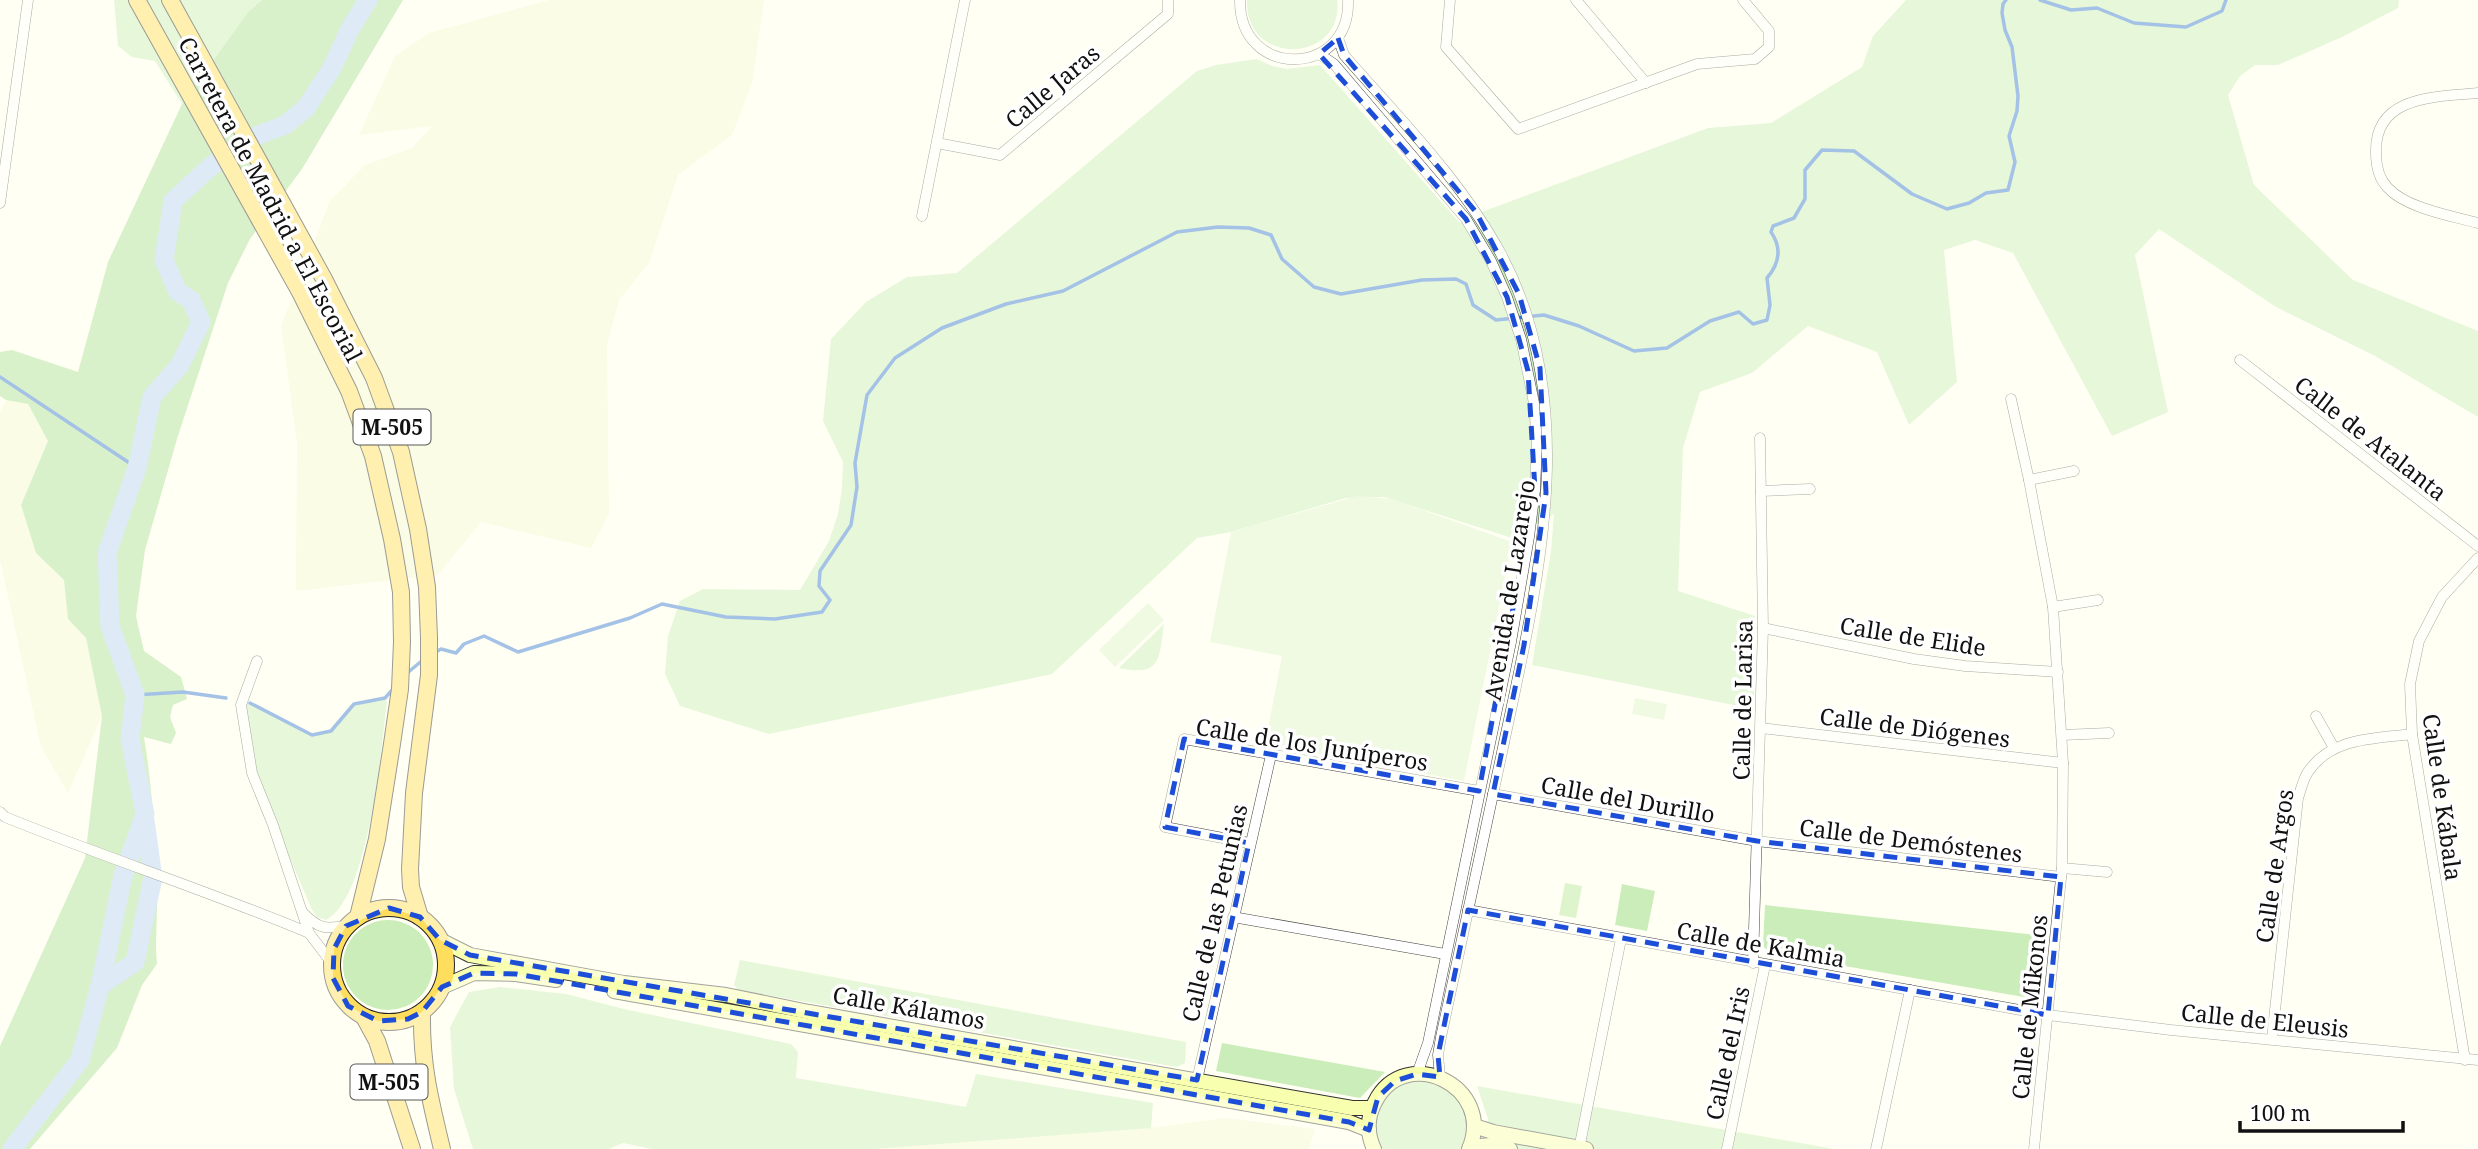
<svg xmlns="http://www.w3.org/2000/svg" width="2478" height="1149" font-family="'Noto Serif',serif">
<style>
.farmland{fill:#f3f8d2}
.green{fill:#caedba}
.forest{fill:#aadf98}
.pitch{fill:#def4cd}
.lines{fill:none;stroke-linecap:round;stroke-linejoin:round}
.stream{stroke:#3777d6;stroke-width:3.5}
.river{stroke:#b5d3fa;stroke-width:19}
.minor-casing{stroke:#444;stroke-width:11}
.secondary-casing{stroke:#333;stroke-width:16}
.trunk-casing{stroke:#222;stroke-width:18}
.minor{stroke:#fff;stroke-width:10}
.secondary{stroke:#f8ffaf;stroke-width:14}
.trunk{stroke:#fede5c;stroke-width:16}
.marked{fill:none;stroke:#1d4ed8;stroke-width:5;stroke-dasharray:14 9;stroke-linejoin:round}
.labels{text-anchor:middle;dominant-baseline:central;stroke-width:7;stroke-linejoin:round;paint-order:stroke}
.shield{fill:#fff;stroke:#585858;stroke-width:2}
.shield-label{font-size:21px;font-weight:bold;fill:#111}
.street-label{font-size:23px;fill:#111;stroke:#fff}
</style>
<rect width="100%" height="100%" fill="#fffff4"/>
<!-- farmland -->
<g class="farmland">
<path d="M549 0H764L752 83 732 135 678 175 649 263 619 300 607 345 609 514 591 548 481 522 438 575 296 591 297 442 281 326 330 201 365 165 412 148 432 126 359 135 395 56 429 33Z"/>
<path d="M6 400 28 404 48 441 21 505 36 553 64 580 68 619 86 638 102 716 68 793 41 747 0 560V412Z"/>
<path d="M1225 1118 1315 1129 1309 1149H874L1122 1128H1151Z"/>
</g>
<!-- green -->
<g class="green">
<path d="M114 0H262L248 12 182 104 155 61 132 57 118 46Z"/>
<path d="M1247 0H1337C1345 62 1245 69 1247 0Z"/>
<path d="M1906 0H2399L2398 8 2342 37 2278 65H2255L2240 76 2228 95 2254 185 2353 280 2478 331V417L2375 356 2276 307 2159 229 2135 255 2168 412 2112 436 2013 253 1975 240 1944 250 1957 382 1909 425 1877 352 1808 326 1752 373 1700 392 1683 448 1678 591 1755 616 1754 709 1532 665 1551 551 1554 514 1512 538 1384 497 1346 498 1231 532 1197 538 1052 674 769 734 680 706 665 674 668 636 680 601 703 589 800 590 829 541 838 514 842 488 843 462 823 421 831 339 866 302 907 277 957 273 1197 71 1216 65 1257 59 1272 66 1287 69 1320 65 1460 223 1471 216 1708 128 1771 123 1862 67 1873 36Z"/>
<path d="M1164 624C1159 660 1161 677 1119 668Z"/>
<path d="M385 698 387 702C381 749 369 898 326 920L317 917 312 910 252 769 241 705 250 703 312 735 331 731 354 704Z"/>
<path d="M1622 884 1655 891 1647 931 1615 925Z"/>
<path d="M1765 905 2046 936 2039 995 2035 999 1770 953 1763 946Z"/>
<circle cx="388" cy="965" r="45"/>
<path d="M740 960 1186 1042 1185 1063 1177 1067 738 990 734 985Z"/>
<path d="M500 987 566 994 624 1009 791 1044 798 1052 796 1078 966 1107 976 1074 1153 1103 1151 1128 874 1149H652L623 1143 609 1149H473L454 1089 450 1027 469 992Z"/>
<path d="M1222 1043 1385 1072 1360 1098 1216 1071Z"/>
<path d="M1427 1079 1443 1084 1465 1108 1469 1125 1463 1149H1379L1377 1145 1375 1112C1393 1089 1397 1080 1427 1079Z"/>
<path d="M1477 1086 1834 1149H1482L1488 1119Z"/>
</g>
<!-- forest -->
<path class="forest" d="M262 0H403L302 169 250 239 228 283 177 439 145 550 136 616 144 651 181 677 187 699 173 705 170 717 176 733 171 744 144 737C153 792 156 848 157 905 157 925 155 944 157 964L142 985 117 1048 30 1149H0V1046L85 858 102 716 86 638 68 619 64 580 36 553 21 505 48 441 28 404 6 400 0 396V352L12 350 78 372 108 262 182 104 248 12Z"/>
<!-- pitch -->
<g class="pitch">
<path d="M1357 496 1392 499 1512 542 1464 781 1265 744 1282 656 1210 642 1231 532Z"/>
<path d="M1148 603 1164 620 1115 667 1099 650Z"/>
<path d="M1635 698 1667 704 1664 720 1632 714Z"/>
<path d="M1565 883 1582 886 1576 918 1559 915Z"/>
</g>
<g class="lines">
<!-- stream -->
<g class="stream">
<path d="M2040 0 2071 10 2097 8 2134 23 2186 27 2222 11 2226 0"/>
<path d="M0 377 137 468"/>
<path d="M434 653 441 649 456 653 464 644 484 636 518 652 630 618 662 604 726 617 775 619 822 612 830 600 819 586 820 571 851 525 857 487 855 463 867 395 895 358 942 328 1006 304 1063 291 1177 232 1218 227 1249 228 1271 235 1282 259 1314 287 1341 294 1422 280 1456 279 1466 284 1473 305 1496 320 1544 315 1579 326 1634 351 1667 348 1710 321 1739 312 1753 324 1767 320 1770 305 1767 278C1779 264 1782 248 1771 232L1773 226 1794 218 1805 199V170L1822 150 1854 151 1912 194 1947 209 1969 203 1986 193 2008 190 2015 162 2009 136 2017 111 2018 96 2012 47 2005 30 2002 13 2003 4 2006 0"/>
<path d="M406 674 424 659"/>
<path d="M135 695 183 692 226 698"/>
<path d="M250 703 312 735 331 731 354 704 385 698 394 688"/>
</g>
<!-- river -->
<g class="river">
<path d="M100 986 135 962 153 878 145 820"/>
<path d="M12 1149 80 1060 100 986 123 876 145 814 130 739 135 695 110 626 107 553 137 468 152 397 180 365 201 322 191 300 178 292 164 260 173 201 210 167 251 138 285 125 306 108 332 68 350 29 368 0"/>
</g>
<defs>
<g id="minor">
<path d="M1240 0C1239 80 1351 78 1348 0"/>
<path d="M1450 0 1446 47 1518 129 1697 64 1755 59 1769 47V31L1743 0"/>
<path d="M1576 0 1646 83"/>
<path d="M1338 38 1344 55C1399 118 1461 180 1501 254 1585 411 1535 594 1501 757 1481 850 1461 943 1441 1037L1438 1055 1440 1077"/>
<path d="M1319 54 1334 64 1466 219 1491 261 1507 297 1521 339 1534 403 1537 443 1535 490 1529 537 1511 642 1428 1043 1417 1074"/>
<path d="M2478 93C2436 97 2374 95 2376 153 2376 165 2379 179 2388 188 2406 208 2452 216 2478 223"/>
<path d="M937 143 1000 155 1168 14V0"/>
<path d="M0 203 28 0"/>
<path d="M922 216 965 0"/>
<path d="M2240 360 2478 546"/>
<path d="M2011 399 2029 480 2053 607 2063 763 2062 868 2034 1149"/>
<path d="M2029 480 2074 471"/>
<path d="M1761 491 1810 489"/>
<path d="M2053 607 2098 600"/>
<path d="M1763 628 1914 659 1965 666 2058 672"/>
<path d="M257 661 241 705 252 773 273 825 309 933 331 962"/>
<path d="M2316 716 2334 748"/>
<path d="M1761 728 2063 763"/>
<path d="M2062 735 2109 733"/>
<path d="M1493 794 1757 841 2061 877"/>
<path d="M0 812 5 817C106 858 209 891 309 933"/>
<path d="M1249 843 1165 827 1184 739 1479 791"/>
<path d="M2062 868 2107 872"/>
<path d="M1468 910 2048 1015 2171 1030 2478 1060"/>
<path d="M303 913C319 929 325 929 346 926"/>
<path d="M1233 917 1445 954"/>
<path d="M1753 963 1763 628 1760 438"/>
<path d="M2272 1038 2298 798C2301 790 2303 779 2308 772 2331 737 2375 739 2412 734"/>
<path d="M2465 1060 2412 734 2410 684 2419 641 2442 597 2478 558"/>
<path d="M1197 1080 1271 755"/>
<path d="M1579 1149 1621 939"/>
<path d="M1727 1149 1765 965"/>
<path d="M1876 1149 1910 990"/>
</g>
<g id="secondary">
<path d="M440 940 470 955 624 983 726 995 809 1012 1352 1108H1372"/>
<path d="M442 987 474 973 516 974 556 980"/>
<path d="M614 991 1349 1122 1369 1130"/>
<path d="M1474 1126 1493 1132 1586 1149"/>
<path d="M1470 1147 1491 1145 1510 1149"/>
<path d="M1374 1149C1367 1134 1367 1117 1375 1102 1405 1043 1496 1086 1469 1149"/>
</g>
<g id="trunk">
<path d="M137 0 300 292 349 391 373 456 392 539 401 592 402 642 400 689 392 744 377 839 358 917"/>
<path d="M170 0 324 279 374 378 401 452 418 529 427 587 429 638V675L414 793 410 869 411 887 420 917"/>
<circle cx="389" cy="965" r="57"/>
<path d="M422 1012C421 1064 430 1099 442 1149"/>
<path d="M364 1017 377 1041 412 1149"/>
</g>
</defs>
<!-- minor casing -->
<use href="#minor" class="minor-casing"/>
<!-- secondary casing -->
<use href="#secondary" class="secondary-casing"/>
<!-- trunk casing -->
<use href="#trunk" class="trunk-casing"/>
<!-- minor -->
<use href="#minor" class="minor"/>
<!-- secondary -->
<use href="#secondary" class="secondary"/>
<!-- trunk -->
<use href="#trunk" class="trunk"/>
</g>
<!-- marked area -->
<path d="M0 0H2478V1149H0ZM1338 38 1344 55 1476 212 1519 294 1540 368 1546 493 1524 645 1493 794 1757 841 2061 877 2048 1015 1468 910 1438 1055 1440 1077 1417 1074 1395 1081 1378 1097 1369 1130 1349 1122 516 974 474 973 442 987 422 1012 408 1019 378 1021 348 1006 333 978 334 949 346 926 389 908 420 917 440 940 470 955 1197 1080 1249 843 1165 827 1184 739 1479 791 1535 490 1528 371 1507 297 1466 219 1319 54Z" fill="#fffff4" fill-opacity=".55" fill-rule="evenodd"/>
<path class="marked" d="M1338 38 1344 55 1476 212 1519 294 1540 368 1546 493 1524 645 1493 794 1757 841 2061 877 2048 1015 1468 910 1438 1055 1440 1077 1417 1074 1395 1081 1378 1097 1369 1130 1349 1122 516 974 474 973 442 987 422 1012 408 1019 378 1021 348 1006 333 978 334 949 346 926 389 908 420 917 440 940 470 955 1197 1080 1249 843 1165 827 1184 739 1479 791 1535 490 1528 371 1507 297 1466 219 1319 54Z"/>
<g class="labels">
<!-- shield labels -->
<g class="shield">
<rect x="353.5" y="409.5" width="77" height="35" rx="5"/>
<rect x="350.5" y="1064.5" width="77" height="35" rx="5"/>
</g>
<g class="shield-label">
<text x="392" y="427">M-505</text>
<text x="389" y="1082">M-505</text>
</g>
<!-- street labels -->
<g class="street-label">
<text transform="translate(1052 86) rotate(-40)">Calle Jaras</text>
<text transform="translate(271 199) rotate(62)">Carretera de Madrid a El Escorial</text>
<text transform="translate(2371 438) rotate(38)">Calle de Atalanta</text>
<text transform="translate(1509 590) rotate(-81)">Avenida de Lazarejo</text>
<text transform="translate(1913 636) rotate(9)">Calle de Elide</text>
<text transform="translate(1742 700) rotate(-89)">Calle de Larisa</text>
<text transform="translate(1915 727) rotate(7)">Calle de Diógenes</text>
<text transform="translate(1312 744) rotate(9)">Calle de los Juníperos</text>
<text transform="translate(2443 797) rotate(82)">Calle de Kábala</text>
<text transform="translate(1628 799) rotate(10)">Calle del Durillo</text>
<text transform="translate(1911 840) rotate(7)">Calle de Demóstenes</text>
<text transform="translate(2274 866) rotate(-82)">Calle de Argos</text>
<text transform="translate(1214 913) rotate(-77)">Calle de las Petunias</text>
<text transform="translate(1761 944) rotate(10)">Calle de Kalmia</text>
<text transform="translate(909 1007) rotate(10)">Calle Kálamos</text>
<text transform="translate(2029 1007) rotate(-84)">Calle de Mikonos</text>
<text transform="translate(2265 1020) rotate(6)">Calle de Eleusis</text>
<text transform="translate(1727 1053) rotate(-78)">Calle del Iris</text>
</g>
</g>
<!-- scale -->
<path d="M2240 1121v10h163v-10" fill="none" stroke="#111111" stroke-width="3.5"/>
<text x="2250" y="1121" font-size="21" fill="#111111" stroke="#ffffff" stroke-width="5" paint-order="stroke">100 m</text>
</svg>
